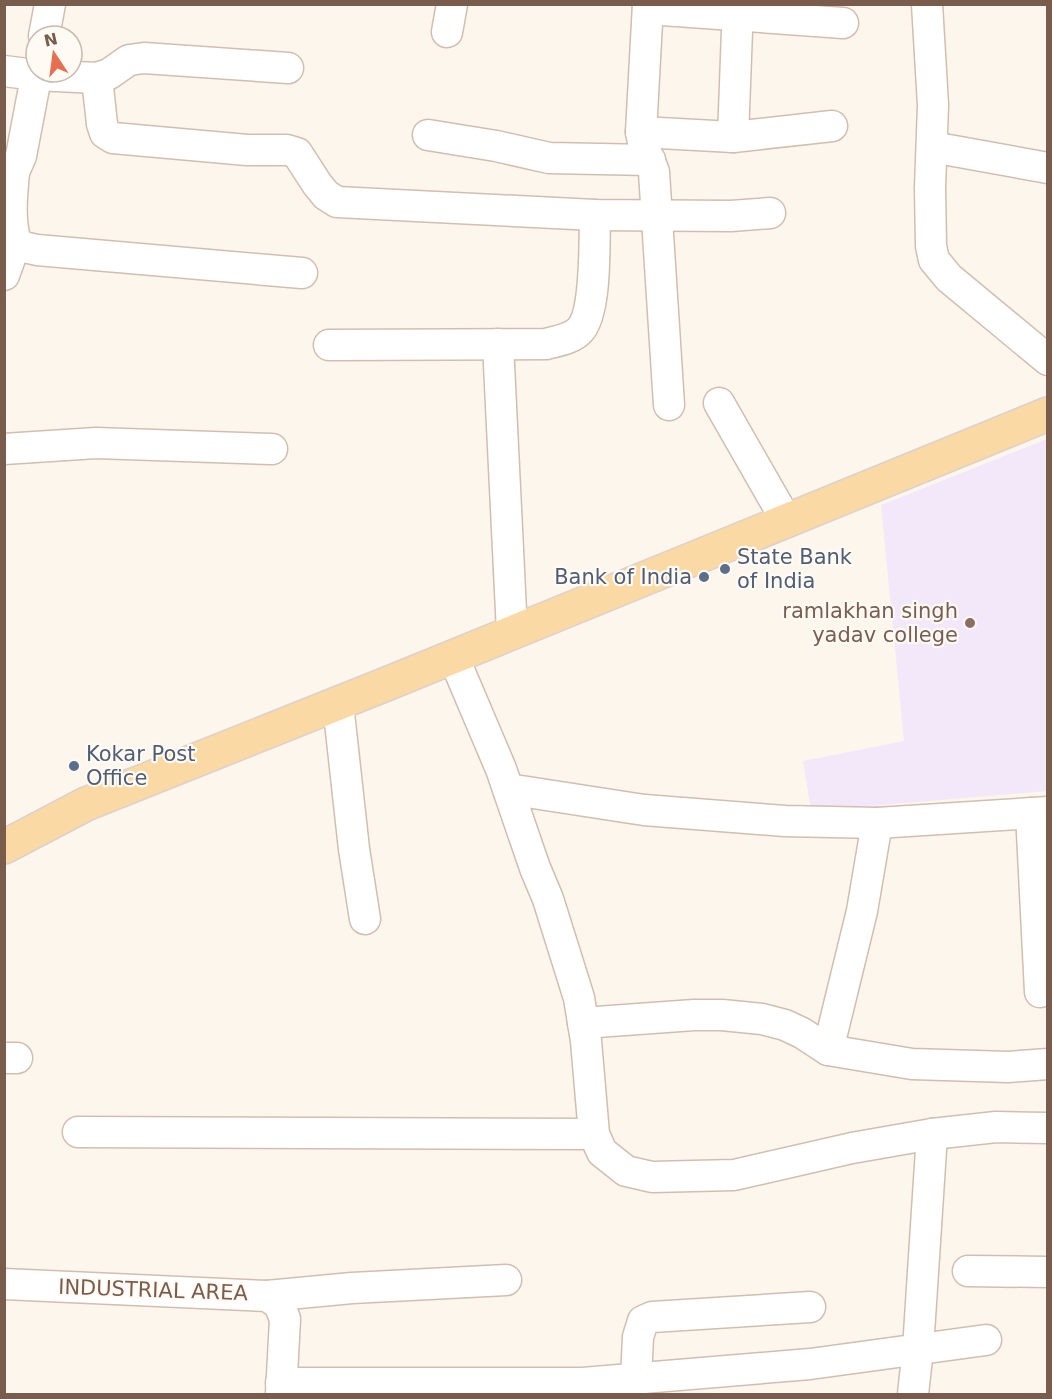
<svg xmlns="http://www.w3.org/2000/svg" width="1052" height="1399" font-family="'DejaVu Sans',sans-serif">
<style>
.education{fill:#f3e8fa}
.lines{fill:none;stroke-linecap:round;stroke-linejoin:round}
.minor-casing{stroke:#d1beb0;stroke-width:33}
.major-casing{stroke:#dad1cd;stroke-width:36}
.minor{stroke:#fff;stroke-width:30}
.major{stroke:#fbd9a5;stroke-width:33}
.service-dot{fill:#5c6f8a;stroke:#fffaf3;stroke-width:2}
.education-dot{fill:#8d6e63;stroke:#fffaf3;stroke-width:2}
.labels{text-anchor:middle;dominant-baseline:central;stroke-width:4.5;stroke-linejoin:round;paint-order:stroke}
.service-label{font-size:21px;fill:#4e5e75;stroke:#fffaf3;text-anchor:start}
.education-label{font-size:21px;fill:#785e54;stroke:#fffaf3;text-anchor:end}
.street-label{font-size:21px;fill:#7a5c4d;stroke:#fffaf3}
</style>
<rect width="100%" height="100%" fill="#fdf6ec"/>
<!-- education -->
<path class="education" d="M1047 439V791L811 811 803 761 904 741 881 505Z"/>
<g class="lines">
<defs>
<g id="minor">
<path d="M648 4 641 132 644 147 654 172 669 405"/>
<path d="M927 4 933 105 930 188 931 246 934 260 949 278 1048 360"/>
<path d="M648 9 843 23"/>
<path d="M447 32 452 4"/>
<path d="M44 36 50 4"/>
<path d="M4 71 36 75 97 78 109 74 129 60 144 58 288 68"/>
<path d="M97 78 102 124 105 133 113 138 247 150H287L297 153 317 184 326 195 337 202 595 215 731 216 770 213"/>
<path d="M641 132 733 137 832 126"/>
<path d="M428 135 496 146 549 158 650 160"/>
<path d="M733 137 738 4"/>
<path d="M932 147 1048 168"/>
<path d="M14 172C12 196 9 219 16 242L24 247 37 250 302 273"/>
<path d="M4 182 14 172 21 156 37 72"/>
<path d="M4 275 16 242"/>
<path d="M498 344 512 632"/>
<path d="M329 345 546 344C557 341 572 339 580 330 597 312 594 241 595 215"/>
<path d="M719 403 786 520"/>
<path d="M4 449 96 443 272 449"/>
<path d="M453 656 501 769 535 868 548 899 579 998 586 1041 594 1134 602 1152 626 1171 652 1177 734 1175 852 1148 932 1134 996 1127 1048 1128"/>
<path d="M338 704 354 849 365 919"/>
<path d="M508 789 644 810 785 821 877 823 1048 812"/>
<path d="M1031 813 1040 992"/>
<path d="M583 1023 694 1015H722L762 1019 785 1025 802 1033 828 1050 912 1064 1008 1067 1048 1064"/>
<path d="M828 1050 862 911 877 823"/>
<path d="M4 1058H17"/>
<path d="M78 1132 594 1134"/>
<path d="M968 1271 1048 1272"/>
<path d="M4 1284 267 1296 279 1304 285 1319 281 1394"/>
<path d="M267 1296 352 1288 506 1280"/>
<path d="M636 1378 638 1337 643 1321 652 1317 810 1307"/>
<path d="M281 1383H583L810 1364 986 1340"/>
<path d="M913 1394 918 1349 932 1134"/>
</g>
<path id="major" d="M4 847 86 804 384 685 1048 414"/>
</defs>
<!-- minor casing -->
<use href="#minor" class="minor-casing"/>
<!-- major casing -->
<use href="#major" class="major-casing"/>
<!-- minor -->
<use href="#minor" class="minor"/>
<!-- major -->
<use href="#major" class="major"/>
</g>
<!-- markers -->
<g class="service-dot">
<circle cx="725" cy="569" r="6"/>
<circle cx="704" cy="577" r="6"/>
<circle cx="74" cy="766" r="6"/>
</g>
<circle class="education-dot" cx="970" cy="623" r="6"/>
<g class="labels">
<!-- service labels -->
<g class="service-label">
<text x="737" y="557">State Bank<tspan x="737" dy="24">of India</tspan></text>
<text x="692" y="577" text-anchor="end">Bank of India</text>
<text x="86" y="754">Kokar Post<tspan x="86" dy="24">Office</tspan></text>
</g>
<!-- education labels -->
<g class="education-label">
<text x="958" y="611">ramlakhan singh<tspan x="958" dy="24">yadav college</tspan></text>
</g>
<!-- street labels -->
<g class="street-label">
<text transform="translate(153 1290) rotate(2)">INDUSTRIAL AREA</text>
</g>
</g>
<!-- border -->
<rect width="1052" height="1399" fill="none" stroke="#7a5c4d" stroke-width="12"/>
<!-- north arrow -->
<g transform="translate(54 54) rotate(347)"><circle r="28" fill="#fffaf3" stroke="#cabbb1" stroke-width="1.5"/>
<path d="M0-4.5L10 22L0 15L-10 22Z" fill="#e76f51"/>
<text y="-9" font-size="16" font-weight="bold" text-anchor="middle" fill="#7a5c4d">N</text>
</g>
</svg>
